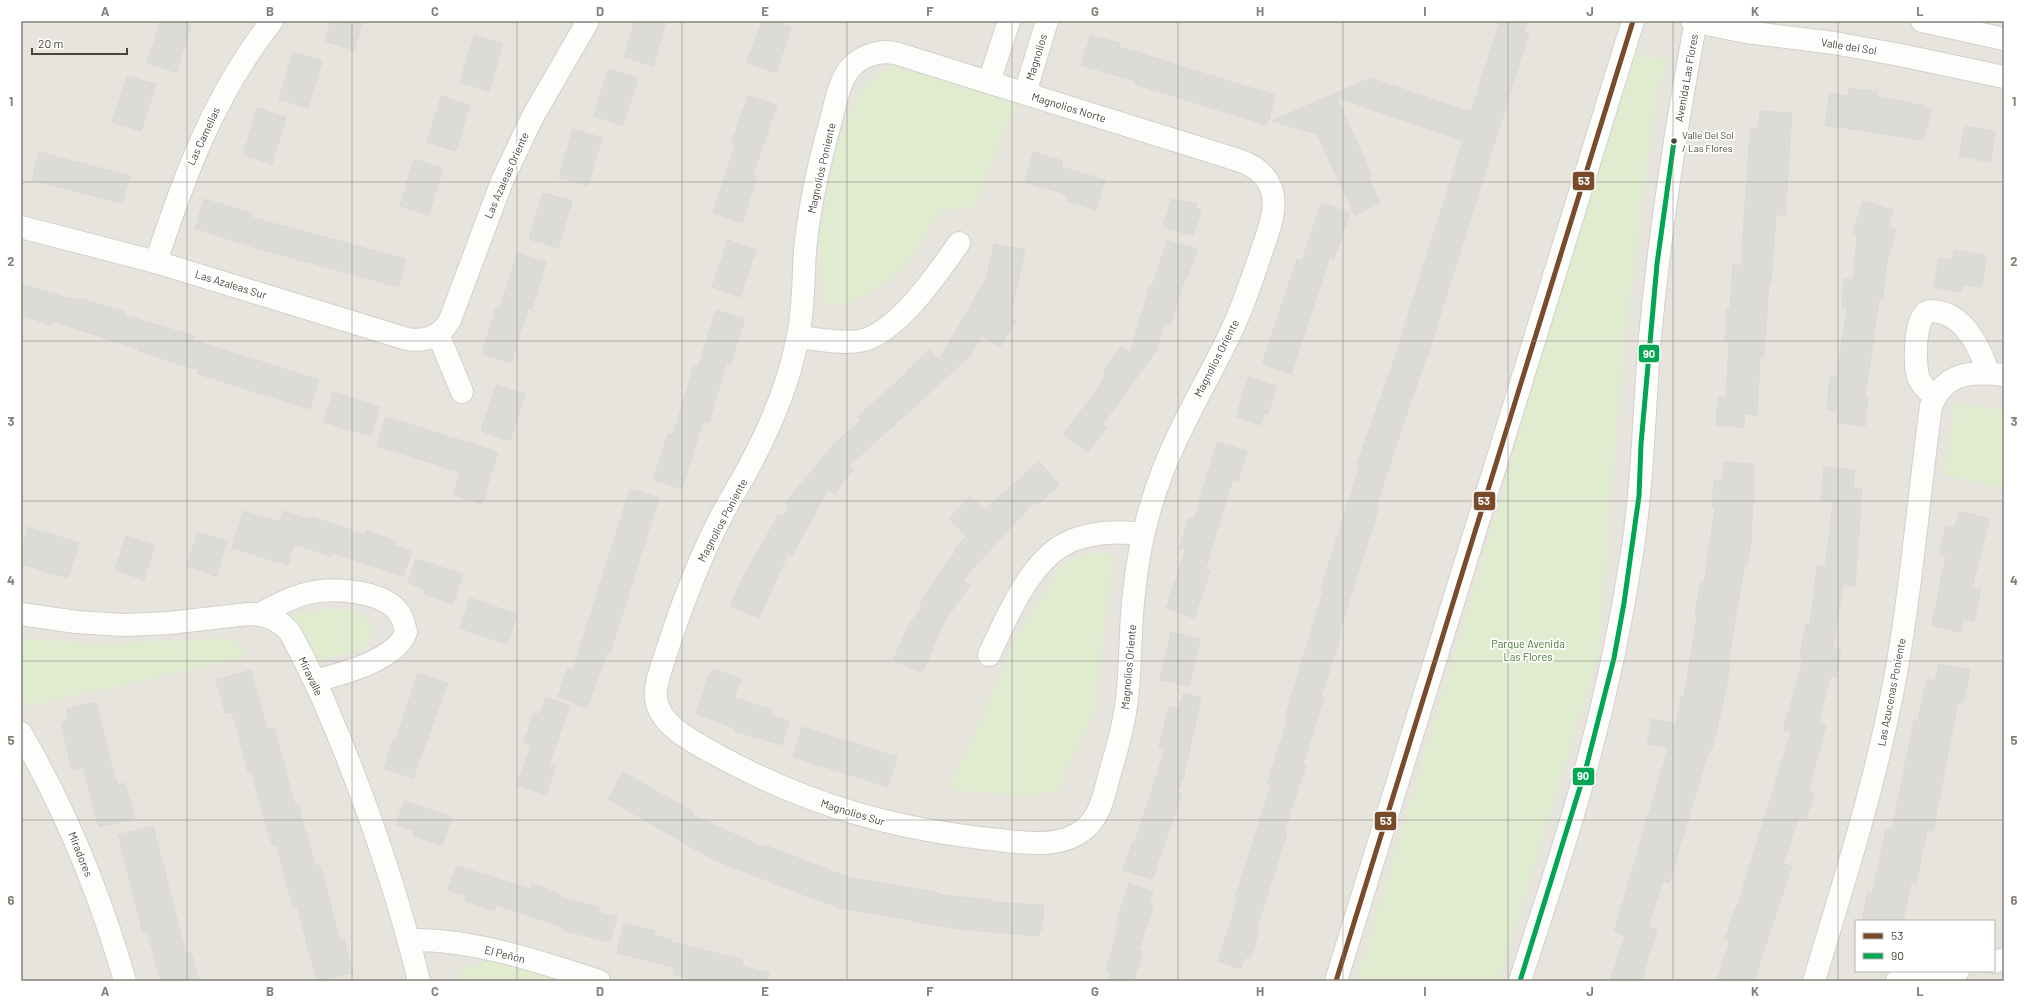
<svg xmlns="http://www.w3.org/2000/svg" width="2025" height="1002" font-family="Barlow,sans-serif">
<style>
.residential{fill:#e7e4dd;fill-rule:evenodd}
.green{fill:#e0ebd0}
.building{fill:#dddbd6;stroke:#dbd9d4}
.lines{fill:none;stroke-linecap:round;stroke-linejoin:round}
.minor-casing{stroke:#d1d0cc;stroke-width:24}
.minor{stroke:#fdfdfc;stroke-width:22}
.bus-1-casing{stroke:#fff;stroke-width:8}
.bus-2-casing{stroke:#fff;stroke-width:8}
.bus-1{stroke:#7a4b2a;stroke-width:5}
.bus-2{stroke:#00a651;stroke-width:5}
.grid{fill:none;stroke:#858179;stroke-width:1;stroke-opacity:0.55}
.bus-dot{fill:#4a443a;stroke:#fff;stroke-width:1.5}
.labels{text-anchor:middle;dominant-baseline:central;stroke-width:3.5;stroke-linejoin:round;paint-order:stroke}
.bus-label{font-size:10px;fill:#4a443a;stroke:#fff;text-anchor:start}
.street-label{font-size:11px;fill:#4a443a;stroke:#fff}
.park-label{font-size:11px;fill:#497930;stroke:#fff}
.line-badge{stroke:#fff;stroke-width:1.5}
.badge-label{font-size:11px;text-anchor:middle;font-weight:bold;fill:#fff}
.neatline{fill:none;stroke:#858179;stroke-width:1.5}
.grid-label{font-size:13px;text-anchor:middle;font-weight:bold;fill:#858179}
</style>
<rect width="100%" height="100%" fill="#f3f2ee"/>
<!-- residential -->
<path class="residential" d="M21 21H2004V981H21ZM1856 921H1994V971H1856Z"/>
<!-- green -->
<g class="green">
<path d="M1630 53 1667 60 1656 98 1624 346 1598 658 1499 981H1356L1496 514Z"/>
<path d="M891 64 1017 101 974 207 940 211 909 261 884 284 845 305 823 302 819 238 835 151 858 91Z"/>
<path d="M1955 403 2004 410V488L1944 475Z"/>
<path d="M1092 552 1113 556 1095 710 1057 791 1024 797 948 789 1002 674 1014 641 1063 563Z"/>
<path d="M334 608 358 613 374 626 367 647 319 661 288 616Z"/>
<path d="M21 638 100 644 232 638 247 656 28 707 21 694Z"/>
<path d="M495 959 560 981H456L462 969Z"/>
</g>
<!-- building -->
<g class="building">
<path d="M161 21H177L191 25 176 72 147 63Z"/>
<path d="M331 21H363L354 50 325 41Z"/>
<path d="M635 21H666L653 66 624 57Z"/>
<path d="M762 21H774L791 27 776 73 747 63Z"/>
<path d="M1500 21H1528L1524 32 1529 33 1431 345 1409 407 1376 507 1379 508 1338 635 1341 636 1321 697 1324 698 1303 764 1306 765 1284 832 1287 833 1256 930 1259 931 1250 959 1245 957 1241 969 1218 961 1238 899 1235 898 1271 786 1267 784 1288 719 1285 718 1324 589 1321 588 1360 465 1357 464 1391 369 1463 141 1336 97 1372 175 1368 176 1380 203 1355 215 1317 134 1272 121 1370 78 1471 112Z"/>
<path d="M474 35 503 44 489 91 460 82Z"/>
<path d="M1090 35 1120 43 1119 47 1173 63V64L1275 95 1269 120H1268L1266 125 1135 84 1136 81 1081 65Z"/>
<path d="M293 52 322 61 308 108 279 99Z"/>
<path d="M608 69 638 78 623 125 594 116Z"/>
<path d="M127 76 156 84 141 131 112 122Z"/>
<path d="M1849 88 1877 92V96L1924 106 1923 108 1932 110 1923 140 1825 125 1830 94 1848 96Z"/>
<path d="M441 96 470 105 456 151 427 142Z"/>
<path d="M748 96 777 105 753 175 757 176 742 223 713 213 736 143 732 142Z"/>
<path d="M257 108 286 117 272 164 243 155Z"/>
<path d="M1760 111 1792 113 1785 215H1776L1771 283H1769L1764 357H1760L1757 415 1745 414 1744 427 1716 425 1718 397H1726L1729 342H1725L1727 308 1730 309 1733 265 1741 266 1750 129H1758Z"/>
<path d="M1965 126 1996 132 1990 162 1959 156Z"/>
<path d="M573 129 602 138 588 186 559 177Z"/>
<path d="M39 152 130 176 122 203 32 180Z"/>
<path d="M1033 152 1063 161 1061 167 1105 180 1096 210 1066 201 1068 195 1025 182Z"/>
<path d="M414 159 443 168 429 215 400 206Z"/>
<path d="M543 193 572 201 558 248 529 239Z"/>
<path d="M204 199 251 213 250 217 406 259 398 287 256 248 195 228Z"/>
<path d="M1172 199 1197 204 1196 208 1201 210 1193 236 1163 227Z"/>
<path d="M1863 201 1893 210 1888 227 1896 230 1886 266 1883 299 1879 298 1865 397 1868 398 1865 426 1837 423 1838 411 1827 410 1830 376 1837 377 1847 308H1842L1844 279 1853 280 1857 234 1853 233Z"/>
<path d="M1321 203 1350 213 1334 259 1330 257 1291 374 1262 364 1297 259 1302 261Z"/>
<path d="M728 240 756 250 740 297 712 287Z"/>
<path d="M1167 240 1197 249 1187 278 1185 277 1170 325 1165 323 1156 351 1102 425 1107 428 1088 452 1063 434 1097 391 1096 390 1106 374 1103 372 1121 346 1130 353 1150 286 1152 287Z"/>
<path d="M994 244 1025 250 1010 318 1016 321 1000 347 982 336 970 356 849 466 853 470 834 494 828 489 792 556 788 554 759 618 730 606 743 577 779 514 782 516 789 507 785 503 834 444 861 420 858 416 908 372 907 371 930 350 939 360 987 277Z"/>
<path d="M1954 250 1987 256 1981 287 1963 284 1961 292 1934 287 1939 258 1952 261Z"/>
<path d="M517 253 546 262 532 309 528 308 511 363 482 354 496 307 500 309Z"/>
<path d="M21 284 77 301 78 298 125 312 124 315 194 336 193 340 319 380 310 409 198 374 199 370 138 351 139 349 52 321 51 325 21 315Z"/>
<path d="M716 310 745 319 730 365 726 364 709 423 703 421 682 489 653 480 668 434 673 435 694 366 698 368Z"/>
<path d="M1248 377 1276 386 1268 414 1264 413 1260 425 1236 417Z"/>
<path d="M496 385 525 394 510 441 481 431Z"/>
<path d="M333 392 380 407 371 436 324 422Z"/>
<path d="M386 417 498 452 482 504 454 495 460 472 377 446Z"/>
<path d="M1217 442 1247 451 1238 481 1233 479 1218 527 1205 570 1210 571 1194 618 1166 608 1186 550 1179 548 1189 518 1194 520Z"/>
<path d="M1039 461 1059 485 1037 505 1034 502 963 580 970 585 944 622 922 673 893 660 909 625 923 606 919 603 956 551 954 549 967 536 949 519 970 496 985 510Z"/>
<path d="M1724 462 1755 464 1751 541 1747 566H1744L1728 661 1730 662 1726 689 1712 750H1709L1669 883 1663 881 1648 927 1657 929 1641 981H1610L1625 936 1614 932 1668 748 1647 744 1652 719 1676 724 1682 696 1684 697 1697 616 1695 615 1701 582 1704 583 1715 508H1712L1714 480H1723Z"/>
<path d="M1824 467 1855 470 1853 488 1862 489 1855 586 1843 584 1833 648 1841 650 1836 677 1831 676 1818 723 1826 726 1808 792 1814 793 1806 820 1798 818 1783 864 1792 866 1754 981H1717L1730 940 1725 939 1736 907H1737L1791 732 1783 730 1804 658 1800 657 1806 624 1810 625 1817 565 1825 567 1833 502 1821 501Z"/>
<path d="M630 489 659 498 610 653 607 652 587 708 558 697 568 668 573 670Z"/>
<path d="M243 511 280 522 283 511 311 520 312 517 365 535 366 531 395 541 394 545 412 552 403 576 332 553 331 556 294 544 288 565 232 548Z"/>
<path d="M1959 511 1990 519 1972 587 1981 589 1974 622 1963 619 1960 632 1932 625 1946 556 1939 554 1946 526 1955 528Z"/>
<path d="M28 527 79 543 68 578 21 564V551Z"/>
<path d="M198 532 227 541 216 576 187 566Z"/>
<path d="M126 536 155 545 144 580 115 570Z"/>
<path d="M416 559 463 574 453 604 424 594 426 589 408 583Z"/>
<path d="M470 598 517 614 507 644 460 628Z"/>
<path d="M1171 632 1200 639 1189 686 1160 680Z"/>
<path d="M1939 664 1970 670 1963 703 1958 702 1933 831 1927 830 1916 883 1911 882 1903 921H1862L1868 891 1873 892 1886 829 1892 830 1914 720 1918 721 1927 679 1935 681Z"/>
<path d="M713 669 741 679 734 698 772 710 770 715 789 721 782 745 734 731 735 728 696 714 709 674 711 675Z"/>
<path d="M251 670 267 730 274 728 295 805 298 804 315 866 320 865 340 941 344 940 353 973 317 981 297 906 293 907 277 845 272 846 251 771 248 772 232 712 225 714 216 680Z"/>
<path d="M418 673 448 683 413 778 384 768 393 739 396 740Z"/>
<path d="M1184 693 1201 698 1184 775 1177 793 1182 794 1152 879 1123 870 1133 841 1135 842 1165 749 1159 747 1169 707 1178 709Z"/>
<path d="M546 697 570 706 549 764 556 766 546 795 517 785 531 745 524 742 534 713 539 715Z"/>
<path d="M96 702 113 772 118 785 125 783 135 818 99 827 83 767 72 770 61 723 69 720 66 709Z"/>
<path d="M802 727 897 757 888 787 793 757Z"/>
<path d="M623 772 693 812 692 815 763 847 764 845 850 878 939 893V895L992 900V902L1044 905 1042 930H1039V936L960 929 840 908 799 893 714 860 608 799Z"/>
<path d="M404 801 452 817 442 846 413 836 415 831 396 825Z"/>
<path d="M153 826 186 954 191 952 199 981H161L147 932 143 933 118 835Z"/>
<path d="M457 866 531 889 532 884 561 894 560 897 600 908 598 912 617 917 610 942 562 930V927L496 905 494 911 465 901 467 896 448 890Z"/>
<path d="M1129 883 1153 892 1149 903 1153 905 1139 950 1143 951 1134 981H1108L1111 973 1106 971 1119 925 1116 924Z"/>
<path d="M624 923 654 931V935L672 940 671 942 743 960 742 966 769 973 768 981H697L673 974 674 967 617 953Z"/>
</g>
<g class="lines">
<defs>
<g id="minor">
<path d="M1692 21 1746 32 1834 43 1900 55 2004 77"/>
<path d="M1922 21 2004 39"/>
<path d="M885 52 895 53 1238 160C1253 165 1267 174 1272 191 1277 209 1269 230 1263 247 1253 277 1243 307 1229 336 1207 382 1180 425 1162 473 1147 512 1138 552 1134 593 1130 625 1131 657 1128 689 1126 717 1118 745 1110 773 1104 794 1101 817 1082 831 1059 848 1025 843 999 840 897 830 807 805 717 755 696 743 660 727 656 699 654 684 662 667 666 653 684 598 704 545 733 495 761 448 788 390 798 336 804 308 803 279 805 251 809 206 819 163 831 120 836 102 839 81 851 67 861 57 872 53 885 52Z"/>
<path d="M989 82 1009 21"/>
<path d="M1025 93 1047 21"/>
<path d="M21 227 156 262 407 339C426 342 440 337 450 320L502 181 533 116 588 21"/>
<path d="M156 262C185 174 214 95 272 21"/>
<path d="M438 334 462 392"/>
<path d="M798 337C818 339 840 344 859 341 896 335 938 273 959 243"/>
<path d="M1935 397C1929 392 1922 386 1919 379 1914 366 1914 319 1927 312 1931 310 1934 311 1939 312 1966 317 1981 350 1988 373"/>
<path d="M21 614 76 622 123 625 169 623 248 614C264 614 277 618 288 630 293 636 296 645 300 651 309 669 318 687 326 706 364 795 396 887 419 981"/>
<path d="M260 614C277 605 295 595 314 592 338 588 385 591 400 614 403 620 405 626 406 632 397 660 341 674 315 681"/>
<path d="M989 655C1006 619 1031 557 1071 541 1094 531 1118 531 1143 534"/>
<path d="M21 733C66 811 100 894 125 981"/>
<path d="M409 940C470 938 541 962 599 981"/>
<path d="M1994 962 2004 959"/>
<path d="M1336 981 1633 21"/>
<path d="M1520 981C1543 909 1568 838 1587 765 1606 695 1621 625 1632 553 1643 482 1644 409 1650 337 1660 231 1676 126 1696 21"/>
<path d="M1814 981C1841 891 1870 801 1889 709 1910 610 1917 507 1931 406 1945 372 1971 371 2004 375"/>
<path d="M1897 981 1958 971"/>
</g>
</defs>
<!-- minor casing -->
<use href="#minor" class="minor-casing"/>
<!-- minor -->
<use href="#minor" class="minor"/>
<defs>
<path id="bus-1" d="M1336 981 1633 21"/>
<path id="bus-2" d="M1520 981 1586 768 1614 658 1624 603 1639 496 1641 444 1657 264 1674 141"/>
</defs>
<!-- bus-1 casing -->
<use href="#bus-1" class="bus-1-casing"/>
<!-- bus-2 casing -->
<use href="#bus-2" class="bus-2-casing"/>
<!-- bus-1 -->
<use href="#bus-1" class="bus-1"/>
<!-- bus-2 -->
<use href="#bus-2" class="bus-2"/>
</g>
<!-- grid -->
<path class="grid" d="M187 21V981M352 21V981M517 21V981M682 21V981M847 21V981M1012 21V981M1178 21V981M1343 21V981M1508 21V981M1673 21V981M1838 21V981M21 182H2004M21 341H2004M21 501H2004M21 661H2004M21 820H2004"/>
<!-- markers -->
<circle class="bus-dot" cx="1674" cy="141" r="3.5"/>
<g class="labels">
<!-- bus labels -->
<g class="bus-label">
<text x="1682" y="135">Valle Del Sol<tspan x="1682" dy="13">/ Las Flores</tspan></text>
</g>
<!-- street labels -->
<g class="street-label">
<text transform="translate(1849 46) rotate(9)">Valle del Sol</text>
<text transform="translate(1036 57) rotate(-73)">Magnolios</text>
<text transform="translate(1686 78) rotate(-80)">Avenida Las Flores</text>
<text transform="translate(1069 107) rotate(17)">Magnolios Norte</text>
<text transform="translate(203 136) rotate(-65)">Las Camelias</text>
<text transform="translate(821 168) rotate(-77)">Magnolios Poniente</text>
<text transform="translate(506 175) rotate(-66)">Las Azaleas Oriente</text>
<text transform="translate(231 284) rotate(17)">Las Azaleas Sur</text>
<text transform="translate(1216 358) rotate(-63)">Magnolios Oriente</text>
<text transform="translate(722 520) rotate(-62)">Magnolios Poniente</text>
<text transform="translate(1128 667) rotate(-85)">Magnolios Oriente</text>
<text transform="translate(311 676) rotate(64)">Miravalle</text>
<text transform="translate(1891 692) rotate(-79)">Las Azucenas Poniente</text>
<text transform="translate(853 812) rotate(17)">Magnolios Sur</text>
<text transform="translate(81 854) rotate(68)">Miradores</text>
<text transform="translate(505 954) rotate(14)">El Peñón</text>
</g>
<!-- park labels -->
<g class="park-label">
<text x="1528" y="643">Parque Avenida<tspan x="1528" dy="13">Las Flores</tspan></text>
</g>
</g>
<g class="line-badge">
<rect x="1572" y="171" width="23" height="20" rx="4" fill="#7a4b2a"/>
<rect x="1638" y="344" width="22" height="19" rx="4" fill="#00a651"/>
<rect x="1473" y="491" width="23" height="20" rx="4" fill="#7a4b2a"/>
<rect x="1572" y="767" width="23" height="19" rx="4" fill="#00a651"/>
<rect x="1374" y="811" width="23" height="20" rx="4" fill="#7a4b2a"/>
</g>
<g class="badge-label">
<text x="1584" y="185">53</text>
<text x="1649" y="358">90</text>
<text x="1484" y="505">53</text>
<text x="1583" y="780">90</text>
<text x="1386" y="825">53</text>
</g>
<!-- border -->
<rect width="2025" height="1002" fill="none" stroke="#ffffff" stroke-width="44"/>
<!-- legend -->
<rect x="1855" y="920" width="140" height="52" fill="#ffffff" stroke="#b7b4b0"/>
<rect x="1863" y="933" width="20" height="6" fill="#7a4b2a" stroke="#b7b4b0"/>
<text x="1891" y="940" font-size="12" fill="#4a443a">53</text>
<rect x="1863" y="953" width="20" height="6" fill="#00a651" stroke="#b7b4b0"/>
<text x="1891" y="960" font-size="12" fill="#4a443a">90</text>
<!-- scale -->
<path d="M32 48v6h95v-6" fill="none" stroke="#4a443a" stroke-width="2"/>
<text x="38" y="48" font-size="12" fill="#4a443a" stroke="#ffffff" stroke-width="3" paint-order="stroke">20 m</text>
<rect x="22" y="22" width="1981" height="958" class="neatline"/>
<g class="grid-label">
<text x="105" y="16">A</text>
<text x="270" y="16">B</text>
<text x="435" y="16">C</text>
<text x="600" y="16">D</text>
<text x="765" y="16">E</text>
<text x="930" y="16">F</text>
<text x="1095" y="16">G</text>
<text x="1260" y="16">H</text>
<text x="1425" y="16">I</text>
<text x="1590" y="16">J</text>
<text x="1755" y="16">K</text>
<text x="1920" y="16">L</text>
<text x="11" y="106">1</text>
<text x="2014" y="106">1</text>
<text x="11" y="266">2</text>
<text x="2014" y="266">2</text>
<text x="11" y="426">3</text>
<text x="2014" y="426">3</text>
<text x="11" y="585">4</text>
<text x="2014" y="585">4</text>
<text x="11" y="745">5</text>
<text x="2014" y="745">5</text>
<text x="11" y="905">6</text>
<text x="2014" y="905">6</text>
<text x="105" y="996">A</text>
<text x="270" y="996">B</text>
<text x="435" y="996">C</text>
<text x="600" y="996">D</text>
<text x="765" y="996">E</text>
<text x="930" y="996">F</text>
<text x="1095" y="996">G</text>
<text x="1260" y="996">H</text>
<text x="1425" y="996">I</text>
<text x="1590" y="996">J</text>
<text x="1755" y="996">K</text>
<text x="1920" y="996">L</text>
</g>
</svg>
